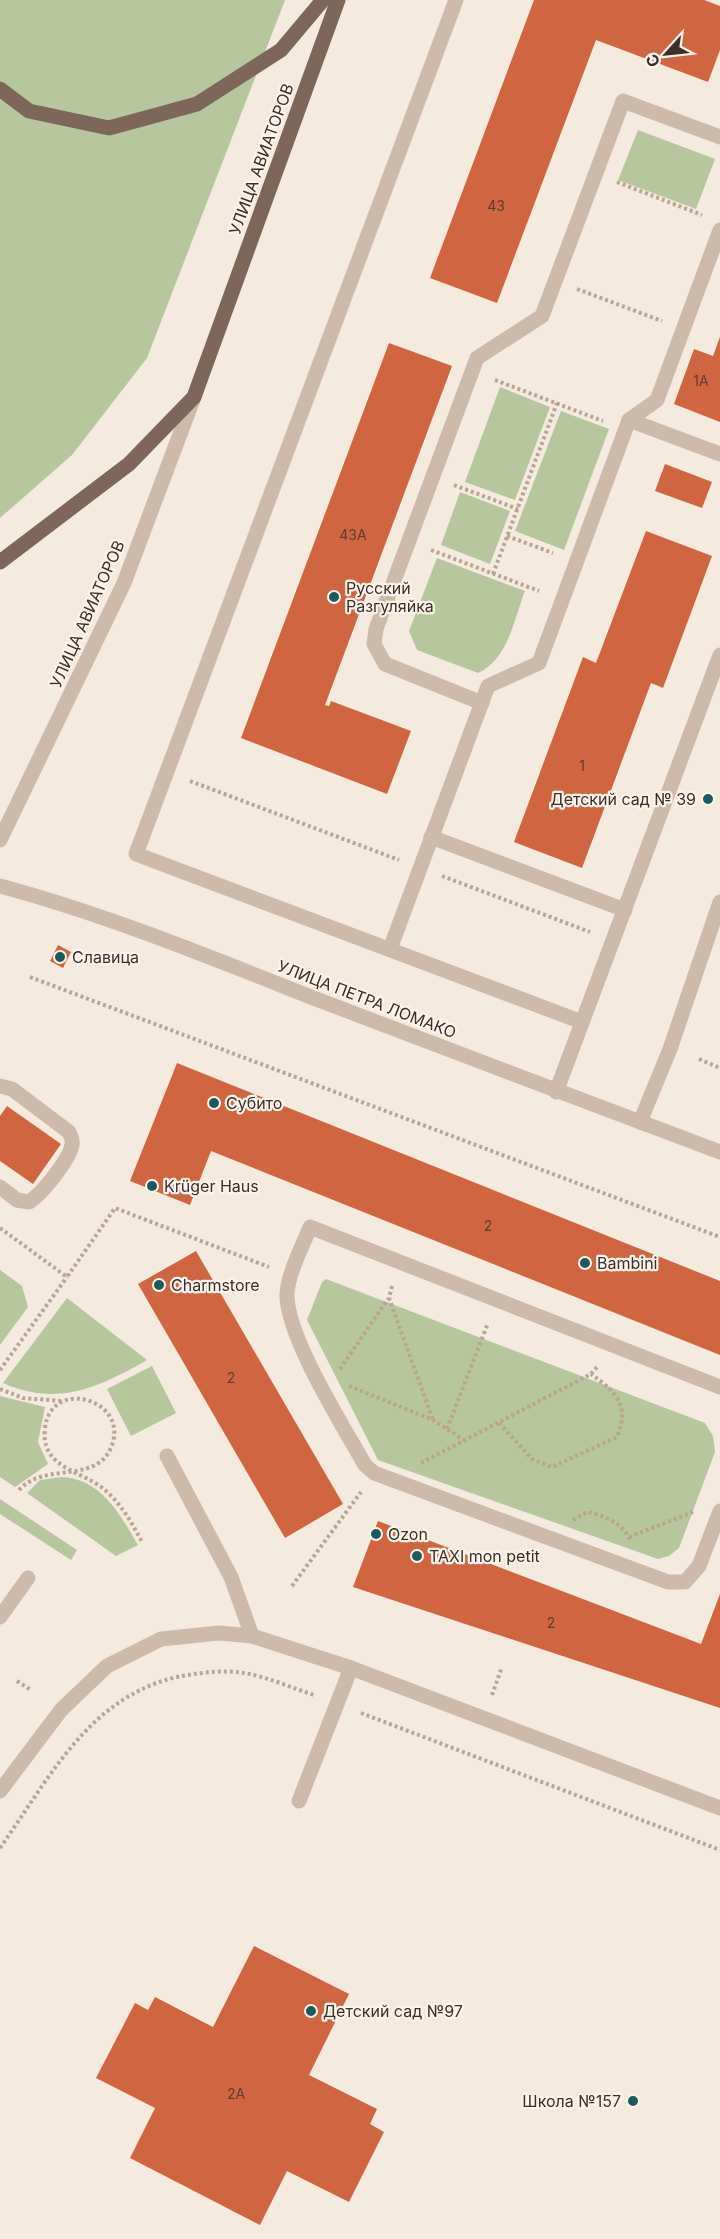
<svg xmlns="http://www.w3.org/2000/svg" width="720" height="2239" font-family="Inter,sans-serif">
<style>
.green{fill:#b7c69c}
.building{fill:#d06541}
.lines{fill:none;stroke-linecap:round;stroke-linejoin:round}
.path{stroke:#baa492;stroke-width:4;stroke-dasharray:3 3;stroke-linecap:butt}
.lane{stroke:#cebaa9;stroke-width:15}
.street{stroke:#cebaa9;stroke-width:15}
.primary{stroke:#7e6659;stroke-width:15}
.poi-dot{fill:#1a5b60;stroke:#fcf4eb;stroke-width:2}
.labels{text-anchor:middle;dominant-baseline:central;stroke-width:4.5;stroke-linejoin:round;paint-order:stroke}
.number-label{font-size:14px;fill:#603c2f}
.street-label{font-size:16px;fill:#3b2f29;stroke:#fcf4eb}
.poi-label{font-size:16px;fill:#3b2f29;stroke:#fcf4eb;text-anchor:start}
</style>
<rect width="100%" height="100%" fill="#f5eade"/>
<!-- green -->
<g class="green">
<path d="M0 0H285L147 358 72 455 0 518Z"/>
<path d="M638 130 715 159 696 209 618 180Z"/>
<path d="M500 387 550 407 515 500 465 482Z"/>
<path d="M561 411 609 429 564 550 515 531Z"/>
<path d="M460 492 510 511 490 564 441 545Z"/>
<path d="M437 558 525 591C514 619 508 660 478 673L417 650 409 631Z"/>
<path d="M0 1270 22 1286 28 1307 0 1345Z"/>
<path d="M326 1279 705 1423 713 1436 715 1452 679 1548 669 1556 658 1559 378 1460 307 1320 322 1282Z"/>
<path d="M67 1298 147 1360C98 1388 57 1407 3 1383Z"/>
<path d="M152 1366 176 1413 131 1436 107 1389Z"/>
<path d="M0 1396 45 1407 38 1442 48 1464 15 1487 0 1477Z"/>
<path d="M62 1477C101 1479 120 1514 138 1545L116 1556 27 1493 40 1480Z"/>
<path d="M0 1499 77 1550 71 1560 0 1514Z"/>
</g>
<!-- building -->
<g class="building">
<path d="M534 0H704L720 6V50L708 82 596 40 497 303 430 278Z"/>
<path d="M720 337V422L674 404 694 349 713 356Z"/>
<path d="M389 343 452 366 325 705 329 706 331 701 411 731 387 794 241 738Z"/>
<path d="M665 464 712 482 702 508 655 491Z"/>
<path d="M646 531 712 556 663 688 651 683 582 868 514 842 583 657 596 663Z"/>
<path d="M58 945 71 952 63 968 50 961Z"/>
<path d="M177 1063 720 1281V1355L211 1151 190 1205 130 1181Z"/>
<path d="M7 1106 61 1144 33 1184 0 1161V1116Z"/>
<path d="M196 1251 343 1504 285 1538 138 1284Z"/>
<path d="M378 1521 701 1644 720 1594V1708L353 1587Z"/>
<path d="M254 1946 349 1994 309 2075 377 2109 370 2124 384 2132 349 2202 287 2171 260 2225 130 2158 155 2108 96 2078 135 2003 148 2010 155 1997 213 2027Z"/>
</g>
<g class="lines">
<!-- path -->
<g class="path">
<path d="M617 182 702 215"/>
<path d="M577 289 662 321"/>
<path d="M495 380 603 421"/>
<path d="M454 485 518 509"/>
<path d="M507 536 553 553"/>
<path d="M431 550 539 591"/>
<path d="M493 574 557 403"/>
<path d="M190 781 399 860"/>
<path d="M442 876 590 932"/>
<path d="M30 977 720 1237"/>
<path d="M699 1059 720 1068"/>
<path d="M0 1228 67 1277 115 1208 269 1267"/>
<path d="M392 1286 389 1298 433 1420"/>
<path d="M340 1369 388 1299"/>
<path d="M0 1370 67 1277"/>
<path d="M349 1386 433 1420 464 1440"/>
<path d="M0 1389 23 1398 61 1401"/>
<path d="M499 1423 532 1459 552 1467 617 1437C630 1405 616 1392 591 1374"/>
<path d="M447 1429 488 1323"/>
<path d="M421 1463 591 1374 598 1366"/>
<path d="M19 1490C46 1460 100 1487 113 1442 125 1398 51 1378 45 1428 40 1469 82 1470 105 1490 122 1505 132 1523 142 1542"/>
<path d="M573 1520 587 1512C603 1515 625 1524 630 1541"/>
<path d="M629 1537 693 1512"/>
<path d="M292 1586 361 1492"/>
<path d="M17 1681 31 1690"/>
<path d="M492 1695 502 1667"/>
<path d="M361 1713 720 1850"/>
<path d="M0 1848C53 1773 94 1687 194 1674 209 1672 229 1670 244 1673 268 1677 292 1688 314 1695"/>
</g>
<!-- lane -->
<g class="lane">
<path d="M456 0 136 854 582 1022"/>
<path d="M629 420 720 454"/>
<path d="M482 703 385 664 374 644 376 629 477 358 542 316 623 101 720 137"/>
<path d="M431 837 625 910"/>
<path d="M390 949 488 686 539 663 629 420 657 400 720 230"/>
<path d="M0 1086 12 1089 69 1132C71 1137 73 1140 72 1145 69 1160 42 1194 29 1202L17 1200 0 1187"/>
<path d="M556 1092 720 655"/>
<path d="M640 1122 670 1049 720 902"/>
<path d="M720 1387 310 1227C302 1248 289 1271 287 1293 285 1334 343 1426 365 1465L374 1473 668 1582H685L699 1566 720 1511"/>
<path d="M167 1456 231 1577 252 1636"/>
<path d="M0 1617 28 1578"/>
<path d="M0 1791 61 1710 107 1666 161 1639 219 1633 252 1636 351 1668 720 1808"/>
<path d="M299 1801 351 1668"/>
</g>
<!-- street -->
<g class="street">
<path d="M0 840 124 583 194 397"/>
<path d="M0 886C108 915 212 958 316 999 451 1051 585 1101 720 1152"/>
</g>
<!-- primary -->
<g class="primary">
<path d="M0 89 29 111 109 128 197 104 281 50 323 0"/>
<path d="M0 562 129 464 194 397 338 0"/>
</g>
</g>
<!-- markers -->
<g class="poi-dot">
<circle cx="334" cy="597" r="6"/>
<circle cx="708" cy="799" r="6"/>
<circle cx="60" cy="957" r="6"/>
<circle cx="214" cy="1103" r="6"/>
<circle cx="152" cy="1186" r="6"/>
<circle cx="585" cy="1263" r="6"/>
<circle cx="159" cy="1285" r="6"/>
<circle cx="376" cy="1534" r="6"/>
<circle cx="417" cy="1556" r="6"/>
<circle cx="311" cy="2011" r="6"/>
<circle cx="633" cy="2101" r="6"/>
</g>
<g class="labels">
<!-- number labels -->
<g class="number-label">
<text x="496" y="205">43</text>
<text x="701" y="380">1А</text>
<text x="353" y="534">43А</text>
<text x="582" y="765">1</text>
<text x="488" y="1225">2</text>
<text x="231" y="1377">2</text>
<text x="551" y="1622">2</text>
<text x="236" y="2093">2А</text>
</g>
<!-- street labels -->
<g class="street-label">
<text transform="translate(261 159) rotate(-70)">УЛИЦА АВИАТОРОВ</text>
<text transform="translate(87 614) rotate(-66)">УЛИЦА АВИАТОРОВ</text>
<text transform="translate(367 999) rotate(21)">УЛИЦА ПЕТРА ЛОМАКО</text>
</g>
<!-- poi labels -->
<g class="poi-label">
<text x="346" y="588">Русский<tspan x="346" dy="18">Разгуляйка</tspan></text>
<text x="696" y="799" text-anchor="end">Детский сад № 39</text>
<text x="72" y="957">Славица</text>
<text x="226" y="1103">Субито</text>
<text x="164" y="1186">Krüger Haus</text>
<text x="597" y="1263">Bambini</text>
<text x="171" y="1285">Charmstore</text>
<text x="388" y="1534">Ozon</text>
<text x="429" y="1556">TAXI mon petit</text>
<text x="323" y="2011">Детский сад №97</text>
<text x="621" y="2101" text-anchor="end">Школа №157</text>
</g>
</g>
<!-- north arrow -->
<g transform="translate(666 54) rotate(243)" stroke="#fcf4eb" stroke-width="4.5" paint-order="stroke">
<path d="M0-4.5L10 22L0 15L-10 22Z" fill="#3b2f29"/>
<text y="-9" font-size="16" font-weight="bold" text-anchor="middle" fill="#3b2f29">С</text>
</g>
</svg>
